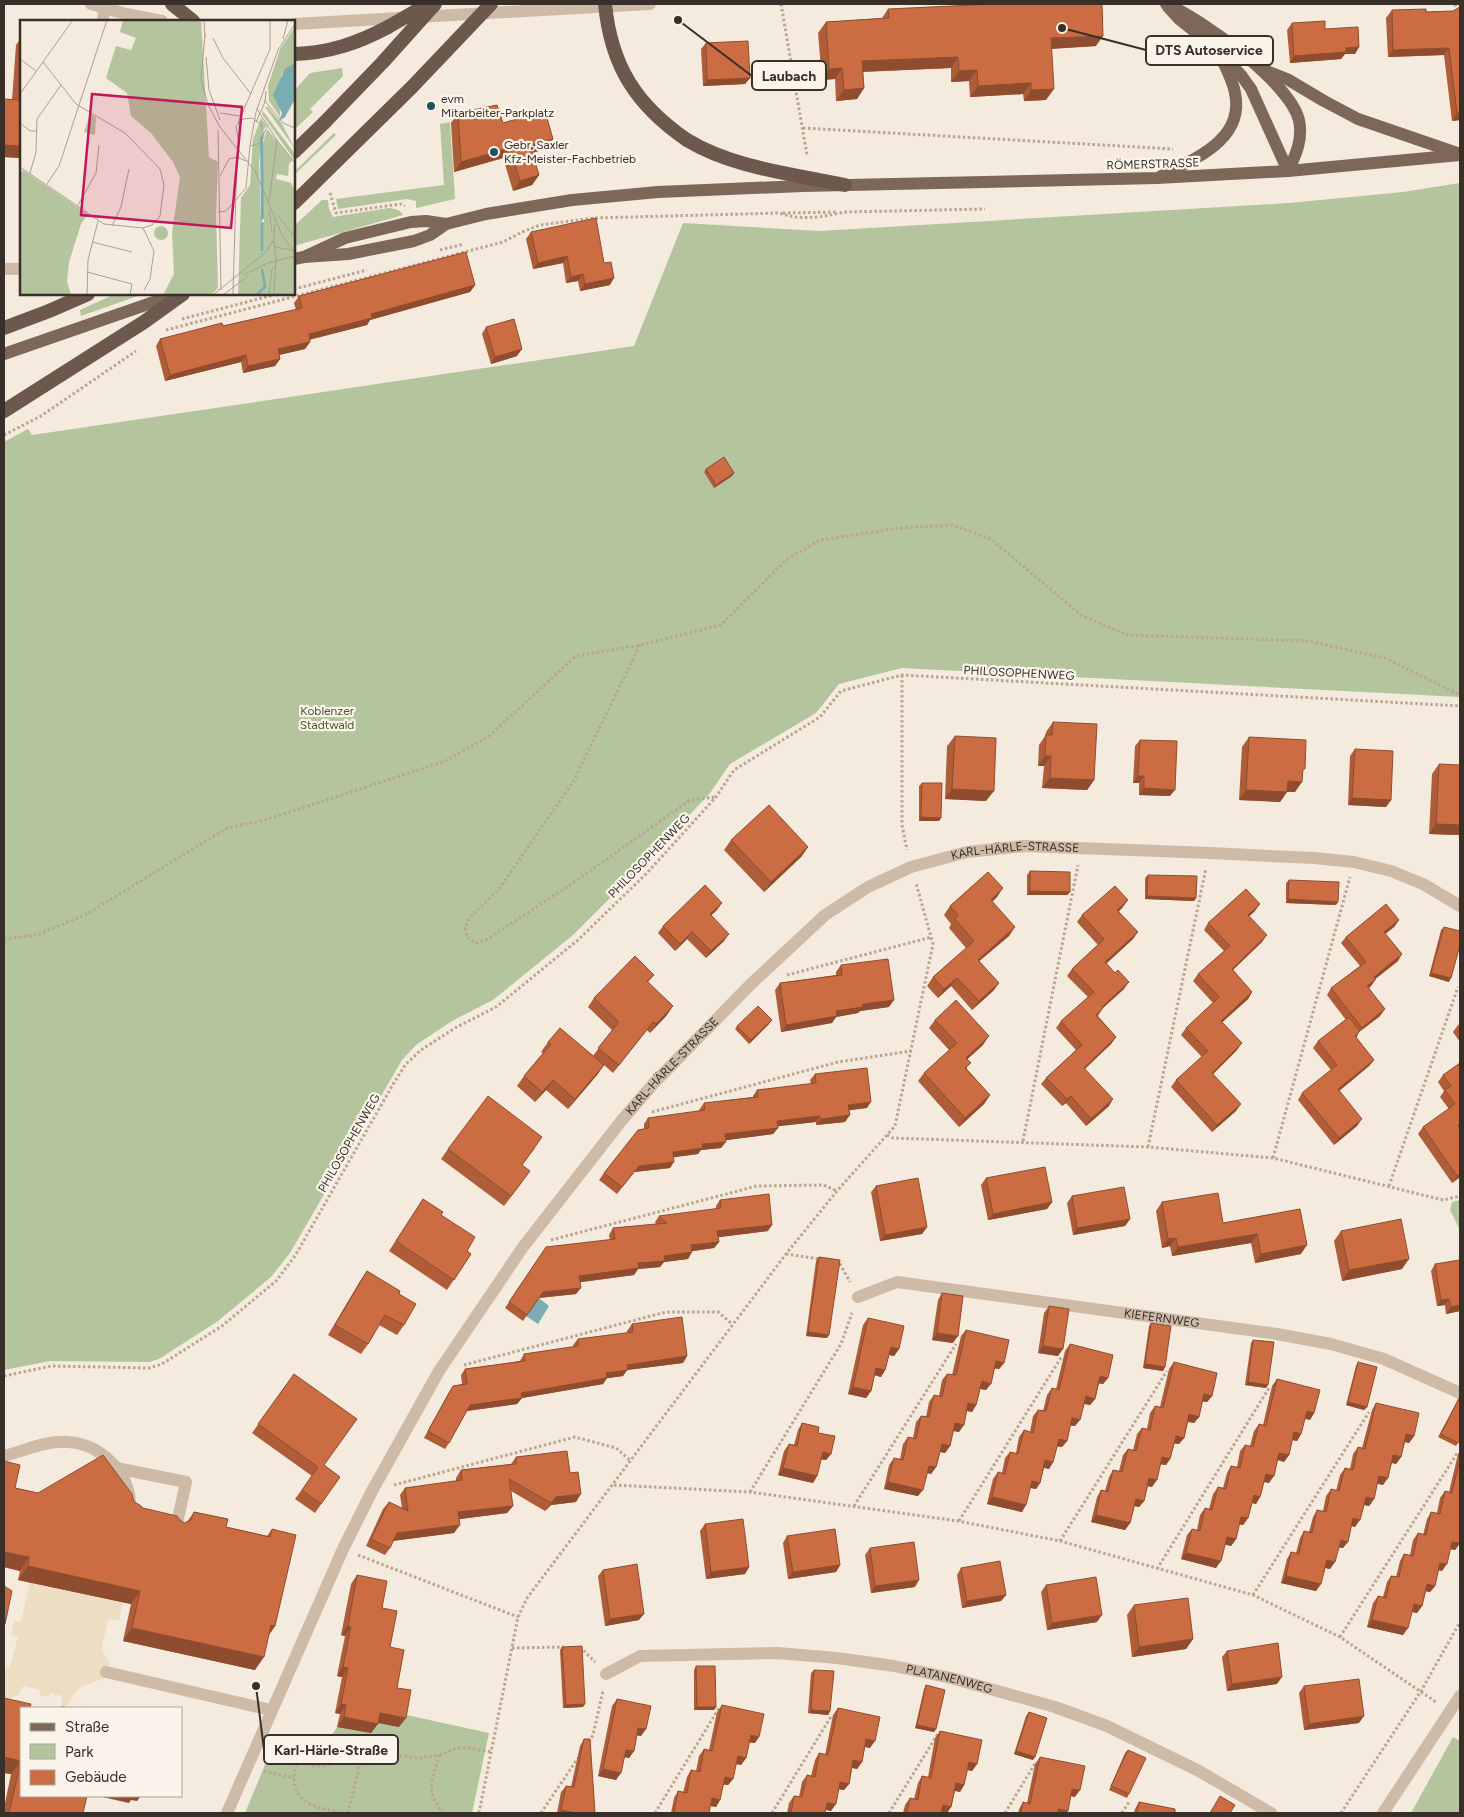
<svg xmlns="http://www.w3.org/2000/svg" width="1464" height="1817" font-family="Figtree,sans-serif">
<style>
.green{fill:#b4c49c}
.plaza{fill:#edddc3}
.water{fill:#7aadb3}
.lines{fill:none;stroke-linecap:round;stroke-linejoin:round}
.path{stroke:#b9a592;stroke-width:3;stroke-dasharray:2.5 2.5;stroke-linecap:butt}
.service{stroke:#cdbba8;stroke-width:12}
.minor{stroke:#cdbba8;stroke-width:12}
.primary{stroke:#7c6759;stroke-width:12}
.trunk{stroke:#6c584c;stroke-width:14}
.trunk-bridge{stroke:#6c584c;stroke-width:14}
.wall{fill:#af5d39}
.shaded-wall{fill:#8f4c2e}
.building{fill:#cc6c42;stroke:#8f4c2e}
.poi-dot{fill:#1b555d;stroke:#fbf4ea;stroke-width:2}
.labels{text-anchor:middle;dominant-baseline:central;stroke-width:4.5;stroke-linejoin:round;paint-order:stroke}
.poi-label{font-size:12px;fill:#392f29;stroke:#fbf4ea;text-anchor:start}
.street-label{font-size:12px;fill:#392f29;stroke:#fbf4ea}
.park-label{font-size:12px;fill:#45592b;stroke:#fbf4ea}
.inset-river{fill:none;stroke:#7aadb3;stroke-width:2.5}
.inset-road{fill:none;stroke:#a99f95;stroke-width:1}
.view{fill:#c2185b;fill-opacity:0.15;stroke:#c2185b;stroke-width:2.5}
.inset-edge{fill:none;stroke:#392f29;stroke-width:2.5}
.leader{fill:none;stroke:#392f29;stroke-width:2}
.callout-dot{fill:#392f29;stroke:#fbf4ea;stroke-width:2}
.callout{fill:#fbf4ea;stroke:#392f29;stroke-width:2}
.callout-label{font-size:14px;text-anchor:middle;font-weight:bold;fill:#392f29}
</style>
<rect width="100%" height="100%" fill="#f4eadd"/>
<!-- green -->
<g class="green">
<path d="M342 68 343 76 310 109 313 112 294 130V91L310 73Z"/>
<path d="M450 122 455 199 416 208V201L407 199 338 209 336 199 444 185 440 124Z"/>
<path d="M334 133 336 135 294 175V172Z"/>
<path d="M1460 183V697L902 668 839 684 816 713 730 764 710 793 639 869 573 935 493 1000 452 1021 416 1045 402 1060 290 1253 271 1277 218 1321 159 1359 149 1362 50 1361 4 1370V442L28 429 32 435 634 346 683 223 819 231 1289 203 1403 192Z"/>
<path d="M322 200H328L329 209 333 217 389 208C395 209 400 209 403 215L294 246V226Z"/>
<path d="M115 294H143L81 316 80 310Z"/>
<path d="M1460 1200V1230L1450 1210 1452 1202Z"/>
<path d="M402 1714 489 1733 472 1813H245L274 1743 319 1755 337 1727 371 1733 374 1722Z"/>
<path d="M1453 1737 1460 1741V1813H1411Z"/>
</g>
<!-- plaza -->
<path class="plaza" d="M30 1582 112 1600 124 1598 119 1620 109 1619 102 1644 103 1652 109 1661 105 1678 83 1686 77 1690 66 1707 61 1706 62 1696 50 1693 49 1697 40 1695V1690L23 1686 19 1694 12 1698H4V1667H10L18 1637 11 1635 14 1621 21 1622Z"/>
<!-- water -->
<path class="water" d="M539 1298 549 1306 538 1324 526 1316Z"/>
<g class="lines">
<!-- path -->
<g class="path">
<path d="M781 4 807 155"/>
<path d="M1455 4 1456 13"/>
<path d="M803 128 1173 149"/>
<path d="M330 193 336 213 401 204 405 206"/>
<path d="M783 213 837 212"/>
<path d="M440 250 464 244"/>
<path d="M294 289 367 270"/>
<path d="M182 319 277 294"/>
<path d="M166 330 503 242 522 232 540 225 594 218 780 213C799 221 824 217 844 212L985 209"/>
<path d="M4 435 41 416 136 351"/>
<path d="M640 645 573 782 499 889 469 918 465 928 467 937 476 943 486 940 573 883 690 800 716 797"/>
<path d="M902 675V825L907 850"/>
<path d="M4 939 37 935 87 914 227 828 265 820 443 762 488 737 576 656 641 645 721 625 786 560 820 540 899 528 952 525 991 539 1081 615 1127 635 1308 641 1385 658 1460 695"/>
<path d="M787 975 932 937"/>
<path d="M652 1112 838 1062 911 1051"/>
<path d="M887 1135 893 1138 1148 1147 1273 1158 1443 1200 1460 1196"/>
<path d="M1023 1141 1078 865"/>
<path d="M1148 1147 1206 868"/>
<path d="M1273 1158 1350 877"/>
<path d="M1389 1186 1458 987"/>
<path d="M551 1240 757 1186 824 1185 837 1191"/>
<path d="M786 1254 820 1259"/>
<path d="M836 1261 839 1262 850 1282"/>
<path d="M464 1365 666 1312H718L732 1324"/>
<path d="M4 1376 51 1366 149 1368 162 1364 222 1326 276 1281 295 1256 395 1081 406 1064 421 1050 455 1028 496 1007 578 940 647 873 716 797 734 770 820 717 841 691 902 675 1460 706"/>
<path d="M394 1485 575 1437 616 1448 631 1461"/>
<path d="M614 1485 750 1492 958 1521 1060 1541 1253 1595 1340 1637 1436 1702"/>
<path d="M750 1492 841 1344 852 1313"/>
<path d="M854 1506 956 1344"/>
<path d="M959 1521 1062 1356"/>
<path d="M1060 1541 1167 1371"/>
<path d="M358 1555 518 1617"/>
<path d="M1157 1569 1269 1388"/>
<path d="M1253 1595 1369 1412"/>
<path d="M1340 1637 1458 1452"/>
<path d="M580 1647 595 1662"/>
<path d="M512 1648 564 1647"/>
<path d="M63 1708V1706"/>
<path d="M319 1740 346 1744 351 1754 361 1760H369L387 1754 418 1758 440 1755 457 1748H469L492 1752"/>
<path d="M589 1742 593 1735 603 1691"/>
<path d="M303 1745C300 1755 294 1768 294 1779 294 1806 324 1809 344 1813"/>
<path d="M440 1755C435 1769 428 1784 434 1799 436 1804 440 1807 442 1813"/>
<path d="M298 1762C307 1764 319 1768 328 1765 335 1762 342 1757 351 1754"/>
<path d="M264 1771 294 1778"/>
<path d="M348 1813 361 1760"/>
<path d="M479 1813 518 1617 527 1598 786 1254 837 1191 895 1126 933 944 916 883"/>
<path d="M541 1813 578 1758"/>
<path d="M655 1813 719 1708"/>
<path d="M772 1813 832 1715"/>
<path d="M889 1813 939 1732"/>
<path d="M1005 1813 1036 1762"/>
<path d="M1122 1813 1129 1802"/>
<path d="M1341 1813 1421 1691 1460 1622"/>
</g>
<!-- service -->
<g class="service">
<path d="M4 269H21"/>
<path d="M4 1456C24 1451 47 1440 68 1442 100 1444 128 1471 130 1502"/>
<path d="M116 1468 186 1482 176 1528"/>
<path d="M106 1672 271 1710"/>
</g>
<!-- minor -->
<g class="minor">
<path d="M91 4 126 14 162 21"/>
<path d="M103 21 104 8"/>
<path d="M294 24 650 4"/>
<path id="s1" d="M858 1297 897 1282 1277 1334 1331 1344 1384 1359 1460 1393"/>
<path id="s2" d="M606 1674 640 1656 778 1653 837 1658 894 1666 951 1678 1055 1707 1107 1726 1199 1771 1271 1813"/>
<path id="s3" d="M227 1813 343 1549 372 1491 439 1371 523 1247 622 1120 654 1083 751 984 825 915 868 887 911 867 967 852 1024 846 1210 853 1314 858 1354 862 1391 871 1423 884 1460 906"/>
<path d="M1383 1813 1460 1696"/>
</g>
<!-- primary -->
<g class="primary">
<path d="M1166 4C1201 18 1290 83 1299 120 1303 139 1296 155 1288 171"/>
<path d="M1168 7 1179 19 1218 50 1241 75 1251 89 1288 171"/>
<path d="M1266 71 1287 79 1324 101 1358 119 1460 154"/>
<path d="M1161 176C1194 159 1245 140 1235 93 1233 81 1226 69 1221 57"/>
<path d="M304 257 348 254 414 241 430 235 446 224 486 214 572 200 658 192 803 186 1157 178 1288 171 1460 155"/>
<path d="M294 259 304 257 345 238 411 222 426 221 446 224"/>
<path d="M4 354 177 294"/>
</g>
<!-- trunk -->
<g class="trunk">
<path d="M172 4 193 21"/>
<path d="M294 54C329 53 358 43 388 27"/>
<path d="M687 140C733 168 793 174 845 185"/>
<path d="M294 152 324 123"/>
<path d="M4 328 49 311 88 294"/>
<path d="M4 411 144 322 183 294"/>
</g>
<!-- trunk-bridge -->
<g class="trunk-bridge">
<path d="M605 4C611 66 636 105 687 140"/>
<path d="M388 27 428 4"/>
<path d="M324 123 382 63 435 4"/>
<path d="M294 203 412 87 491 4"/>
</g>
</g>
<!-- wall -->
<g class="wall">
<path d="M888 9 1096 46 1052 49 1046 100 1024 101 1023 94 970 97 969 81 951 82V68L863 72 864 88 857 99 836 101 835 79 822 80 818 33 826 22 882 18Z"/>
<path d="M1392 10 1426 12 1453 11 1460 120 1452 121 1444 55 1388 57 1386 18Z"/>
<path d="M1292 23 1325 29 1359 47 1355 54H1345L1341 59 1290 63 1287 30Z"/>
<path d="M21 38V158L4 157 12 100 16 45Z"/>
<path d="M706 43 750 78 745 84 703 86 701 49Z"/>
<path d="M458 113 503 123 553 139 546 149 532 153 539 175 532 185 513 191 503 158 454 172 451 123Z"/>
<path d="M531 232 604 263 610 285 580 291 578 281 566 283 563 263 533 269 526 239Z"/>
<path d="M475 285 470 292 370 320 367 325 309 340 310 342 305 349 279 355 280 359 275 366 243 373 241 362 165 381 156 346 160 339 296 310 294 303 299 296Z"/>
<path d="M486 327 517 356 491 364 482 334Z"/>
<path d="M706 469 734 473 732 476 714 488 704 472Z"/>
<path d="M1053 722 1094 780 1087 790 1042 788 1044 766H1038L1039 745 1045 736 1046 732Z"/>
<path d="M955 736 986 801 945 799 947 746Z"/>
<path d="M1249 737 1303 772 1295 792H1287L1280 802 1239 800 1242 747Z"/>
<path d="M1140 740 1170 796 1139 795V783H1133L1135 746Z"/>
<path d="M1355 749 1391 800 1386 807 1348 805 1350 756Z"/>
<path d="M1439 764 1460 835 1429 834 1432 774Z"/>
<path d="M922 783 941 818 939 821H919V786Z"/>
<path d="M731 840 808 847 801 857 764 892 724 850Z"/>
<path d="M1030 871 1070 892 1067 895H1027V875Z"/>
<path d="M1148 875 1196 898 1194 901 1145 899V878Z"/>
<path d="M1289 880 1336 905 1286 903V883Z"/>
<path d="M997 897 992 902 1009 936 979 961 999 983 993 991 972 1010 951 986 938 998 927 986 933 977 966 948 949 928 951 924 944 915 950 906Z"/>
<path d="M1123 907 1119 911 1133 939 1106 964 1124 989 1103 1008 1098 1016 1116 1037 1111 1044 1085 1069 1109 1106 1086 1126 1066 1103 1062 1106 1041 1084 1046 1078 1076 1050 1056 1028 1061 1021 1088 997 1067 976 1072 969 1098 945 1077 922 1082 915Z"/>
<path d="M717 910 711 915 724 941 706 958 687 939 675 951 658 933 663 926Z"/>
<path d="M1255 911 1249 916 1262 942 1233 970 1252 992 1248 999 1222 1022 1237 1050 1213 1074 1236 1111 1212 1132 1171 1087 1176 1080 1202 1057 1181 1035 1186 1028 1213 1003 1193 981 1198 974 1224 951 1204 930 1208 923Z"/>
<path d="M1399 920 1394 927 1385 934 1398 961 1375 979 1371 986 1369 988 1380 1016 1359 1032 1356 1037 1374 1060 1369 1066 1339 1091 1357 1126 1334 1145 1298 1100 1302 1093 1331 1070 1313 1048 1318 1041 1346 1020 1327 995 1331 988 1360 966 1341 943 1346 937Z"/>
<path d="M1444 927 1449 982 1429 976 1441 930Z"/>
<path d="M841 965 889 1007 860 1011 858 1013 836 1017 832 1023 781 1032 775 990 780 983 836 975V972Z"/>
<path d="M654 975 648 982 667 1015 650 1033 647 1030 613 1073 604 1065 597 1075 568 1109 546 1090 535 1102 517 1086 524 1076 543 1053 541 1052 548 1042 593 1056 612 1030 588 1007 594 998Z"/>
<path d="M935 1020 983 1045 967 1059V1069L990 1095 984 1104 959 1127 918 1081 924 1073 949 1050 929 1028Z"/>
<path d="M769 1024 749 1044 735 1029 737 1026Z"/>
<path d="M1460 1024V1042L1453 1032 1458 1025Z"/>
<path d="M1460 1063V1177L1452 1183 1418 1134 1423 1127 1449 1109 1440 1097 1444 1091 1438 1082 1443 1075Z"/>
<path d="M815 1074 867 1108 849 1110 845 1122 816 1125V1122L777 1126 778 1128 773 1134 726 1140 721 1148 701 1150 698 1154 674 1157 670 1168 634 1172 617 1194 599 1180 604 1173 644 1129V1124L648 1118 700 1111 699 1110 704 1103 753 1097V1096L757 1090 811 1084 810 1080Z"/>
<path d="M535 1148 522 1165 523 1181 504 1206 441 1159 448 1149Z"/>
<path d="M986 1178 1052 1202 1047 1209 988 1220 981 1185Z"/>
<path d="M876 1186 927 1227 922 1234 880 1241 871 1192Z"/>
<path d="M1072 1196 1130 1219 1125 1226 1073 1235 1067 1203Z"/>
<path d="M423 1199 441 1215 467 1251 471 1254 447 1290 389 1251Z"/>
<path d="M720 1200 768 1231 718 1237 719 1242 714 1248 692 1251 688 1259 664 1262 660 1267 638 1269 634 1275 580 1282 576 1294 539 1298 523 1321 505 1308 546 1247 610 1240 609 1235 613 1228 656 1224 655 1222 659 1216 716 1209V1206Z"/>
<path d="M1162 1202 1223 1223 1300 1209 1301 1254 1255 1263 1251 1243 1172 1256 1170 1246 1162 1248 1156 1211Z"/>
<path d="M1341 1231 1402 1269 1342 1281 1334 1241Z"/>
<path d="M819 1257 827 1338 806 1336 816 1261Z"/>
<path d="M1460 1260V1311L1446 1314 1445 1305 1437 1306 1431 1271 1435 1264Z"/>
<path d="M367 1271 399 1294 404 1325 397 1335 379 1325 368 1344 361 1354 328 1335 360 1281Z"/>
<path d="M942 1293 953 1343 932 1340 938 1300Z"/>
<path d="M1049 1306 1058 1356 1038 1353 1044 1313Z"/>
<path d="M868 1318 899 1349 894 1356 889 1355 885 1370 881 1377 874 1375 871 1391 866 1398 848 1394 863 1325Z"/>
<path d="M1151 1323 1165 1367 1163 1371 1143 1368 1149 1326Z"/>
<path d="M632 1324 687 1356 683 1363 627 1370 623 1376 607 1378 603 1384 522 1398 517 1404 467 1411 449 1443 445 1449 424 1438 449 1392 453 1386 462 1384 461 1375 465 1369 520 1361 524 1354 573 1347V1345L578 1339 627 1333V1331Z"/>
<path d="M966 1330 1004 1363 999 1369 995 1368 986 1390 980 1389 976 1405 972 1412 967 1411 959 1432 953 1431 950 1446 945 1453 940 1452 936 1467 931 1474 927 1473 918 1496 884 1489 889 1465 894 1458 900 1459 903 1444 908 1437 913 1438 916 1422 921 1416 926 1417 929 1402 934 1395 939 1396 942 1380 947 1374 952 1375 961 1336Z"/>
<path d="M1253 1340 1266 1388 1245 1385 1251 1343Z"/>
<path d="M1070 1344 1108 1378 1103 1384 1099 1383 1095 1399 1090 1405 1084 1404 1075 1426 1070 1425 1067 1441 1062 1447 1057 1446 1053 1462 1049 1469 1044 1468 1040 1483 1036 1489 1030 1488 1022 1512 987 1504 993 1479 998 1472 1002 1473 1005 1458 1010 1452 1016 1453 1019 1437 1024 1430 1030 1432 1033 1416 1038 1410 1043 1411 1047 1395 1052 1388 1056 1389 1065 1351Z"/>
<path d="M1174 1362 1212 1396 1207 1402 1202 1401 1199 1417 1194 1423 1188 1422 1184 1438 1179 1444 1174 1443 1170 1459 1166 1465 1161 1464 1152 1487 1148 1486 1144 1501 1139 1507 1134 1506 1130 1523 1125 1530 1091 1522 1097 1497 1101 1490 1105 1491 1109 1477 1113 1470 1119 1471 1123 1455 1128 1449 1133 1450 1137 1434 1142 1428 1147 1429 1150 1413 1155 1406 1160 1407 1169 1369Z"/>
<path d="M1358 1362 1367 1407 1364 1410 1346 1405 1356 1366Z"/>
<path d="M294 1374 324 1465 340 1477 315 1513 295 1499 312 1476 252 1433Z"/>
<path d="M1277 1379 1314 1413 1310 1420 1305 1418 1301 1434 1297 1441 1292 1440 1289 1455 1284 1462 1278 1460 1269 1483 1264 1482 1260 1497 1256 1504 1252 1503 1248 1518 1243 1525 1239 1524 1236 1539 1231 1546 1225 1544 1216 1568 1181 1559 1187 1535 1192 1529 1197 1530 1200 1515 1205 1508 1209 1509 1213 1494 1218 1487 1223 1488 1227 1473 1231 1466 1237 1467 1240 1451 1245 1445 1250 1446 1254 1431 1259 1424 1263 1425 1272 1386Z"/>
<path d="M1459 1398 1458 1443 1456 1446 1438 1437Z"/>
<path d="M1376 1403 1414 1436 1409 1443 1405 1442 1401 1457 1396 1464 1392 1463 1383 1485 1377 1483 1374 1499 1369 1506 1364 1505 1355 1527 1351 1526 1343 1548 1339 1547 1330 1569 1325 1568 1316 1591 1281 1583 1287 1559 1291 1552 1296 1553 1300 1538 1304 1531 1309 1532 1313 1517 1317 1510 1323 1511 1326 1496 1331 1489 1336 1491 1340 1475 1345 1468 1350 1469 1353 1454 1358 1447 1362 1448 1372 1410Z"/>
<path d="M802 1423 818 1433 831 1454 826 1460 821 1459 817 1476 813 1483 778 1475 784 1451 789 1444 794 1445 798 1430Z"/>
<path d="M1460 1451V1543L1455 1550 1450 1549 1442 1571 1438 1570 1435 1586 1430 1592 1426 1591 1422 1606 1417 1613 1412 1612 1403 1635 1367 1627 1373 1603 1378 1596 1383 1597 1387 1582 1391 1576 1396 1577 1400 1561 1404 1554 1410 1555 1413 1540 1418 1533 1423 1535 1427 1519 1431 1512 1437 1513 1440 1498 1445 1491 1449 1492 1458 1454Z"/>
<path d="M516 1457 570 1473 576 1502 551 1505 545 1511 511 1491 513 1506 507 1513 459 1519 454 1533 393 1541 390 1548 385 1555 366 1546 383 1509 389 1502 402 1508 400 1495 405 1488 456 1481V1478L461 1470 511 1464Z"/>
<path d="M4 1461 15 1488 38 1493 134 1502 143 1508 180 1520 184 1523 187 1522 194 1512 226 1527 267 1536 272 1529 275 1626 269 1635 255 1670 123 1641 131 1604 18 1580 20 1571 4 1567Z"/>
<path d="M705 1524 749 1567 745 1574 706 1579 700 1531Z"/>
<path d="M787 1536 840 1565 836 1572 788 1579 783 1543Z"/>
<path d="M870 1548 915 1587 871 1593 865 1555Z"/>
<path d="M961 1568 1006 1595 1001 1601 962 1608 957 1575Z"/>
<path d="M603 1570 639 1620 605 1626 598 1576Z"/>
<path d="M357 1575 382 1608 390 1647 397 1688 399 1727 378 1723 371 1733 337 1727 340 1714 335 1713 342 1677 337 1676 345 1636 341 1635 351 1584Z"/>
<path d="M1046 1585 1097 1622 1047 1630 1041 1592Z"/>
<path d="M1134 1605 1193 1639 1186 1649 1132 1657 1127 1615Z"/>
<path d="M562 1647 583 1707 563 1708 560 1650Z"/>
<path d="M1227 1651 1277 1684 1227 1691 1222 1657Z"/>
<path d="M696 1666 716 1707 714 1710H694V1670Z"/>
<path d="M814 1670 830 1711 828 1715 808 1713 811 1673Z"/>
<path d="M926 1685 936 1729 934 1732 915 1728 924 1689Z"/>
<path d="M1304 1686 1359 1723 1304 1730 1299 1693Z"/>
<path d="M4 1698 21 1708V1796L83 1813H4V1808L11 1774 4 1773Z"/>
<path d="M617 1699 641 1736 637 1735 634 1751 629 1758 624 1757 616 1780 598 1776 612 1706Z"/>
<path d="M722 1705 755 1743 749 1742 746 1758 741 1765 736 1764 733 1779 728 1785 723 1784 720 1800 716 1807 710 1806 709 1813H671L674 1798 678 1791 683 1793 687 1777 691 1770 696 1771 699 1756 704 1749 709 1750 717 1712Z"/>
<path d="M838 1708 870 1748 865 1747 862 1762 857 1769 852 1768 849 1784 844 1790 839 1789 831 1811 826 1810 825 1813H787L789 1803 794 1796 799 1797 802 1782 807 1775 811 1776 815 1760 819 1753 825 1755 833 1715Z"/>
<path d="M1029 1712 1033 1760 1014 1754 1026 1716Z"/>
<path d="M940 1731 977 1764 972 1771 967 1770 964 1785 960 1792 955 1791 951 1807 947 1813 942 1812 941 1813H903L905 1805 910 1798 914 1799 918 1783 922 1776 928 1777 935 1738Z"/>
<path d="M584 1739 595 1813H557L561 1792 566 1786 571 1787 580 1746Z"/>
<path d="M1128 1750 1129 1794 1127 1798 1109 1790 1125 1753Z"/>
<path d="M1040 1757 1075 1797 1070 1796 1066 1813H1018L1019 1809 1023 1802 1027 1803 1035 1764Z"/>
<path d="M1139 1802 1175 1813H1134L1135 1809Z"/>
</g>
<!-- shaded-wall -->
<g class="shaded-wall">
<path d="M1103 36 1096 46 1044 49 1051 38Z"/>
<path d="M1359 47 1355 54H1345L1341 59 1290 63 1294 56 1346 48Z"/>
<path d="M1449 48 1444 55 1388 57 1393 50Z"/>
<path d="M958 57 951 68 855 72 862 61Z"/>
<path d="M842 68 835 79 822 80 829 69Z"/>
<path d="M977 70 969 81 951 82 959 71Z"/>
<path d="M750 78 745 84 703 86 707 80Z"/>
<path d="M1031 83 1023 94 970 97 978 86Z"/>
<path d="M864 88 857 99 836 101 844 90Z"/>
<path d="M1054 89 1046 100 1024 101 1031 90Z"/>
<path d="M1457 113H1460V120L1452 121Z"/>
<path d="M553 139 546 149 523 155 530 145Z"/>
<path d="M4 145 21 146V158L4 157Z"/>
<path d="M510 148 503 158 454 172 461 162Z"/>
<path d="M539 175 532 185 513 191 520 181Z"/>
<path d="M567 256 563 263 533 269 538 263Z"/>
<path d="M583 274 578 281 566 283 571 277Z"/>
<path d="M614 278 610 285 580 291 585 284Z"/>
<path d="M475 285 470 292 370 320 367 325 304 341 309 334 371 314Z"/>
<path d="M310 342 305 349 274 356 278 349Z"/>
<path d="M522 349 517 356 491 364 495 357Z"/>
<path d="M246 355 241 362 165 381 170 375Z"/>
<path d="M280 359 275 366 243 373 248 366Z"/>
<path d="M734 473 732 476 714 488 716 485Z"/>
<path d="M1045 756H1051L1044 766H1038Z"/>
<path d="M1138 776H1144L1139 783H1133Z"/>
<path d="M1050 778 1094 780 1087 790 1042 788Z"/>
<path d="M1288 781 1302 782 1295 792 1281 791Z"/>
<path d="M1144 788 1175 790 1170 796 1139 795Z"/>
<path d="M952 789 994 791 986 801 945 799Z"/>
<path d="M1246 790 1287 792 1280 802 1239 800Z"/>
<path d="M1352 798 1391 800 1386 807 1348 805Z"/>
<path d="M921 817 941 818 939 821H919Z"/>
<path d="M1436 824 1460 825V835L1429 834Z"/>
<path d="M808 847 801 857 764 892 771 882Z"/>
<path d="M1003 888 997 897 984 909 991 900Z"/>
<path d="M1030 891 1070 892 1067 895H1027Z"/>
<path d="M1147 896 1196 898 1194 901 1145 899Z"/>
<path d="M1288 899 1338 902 1336 905 1286 903Z"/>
<path d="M1128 900 1123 907 1113 917 1117 910Z"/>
<path d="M722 903 717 910 705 921 710 914Z"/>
<path d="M1260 904 1255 911 1243 922 1248 915Z"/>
<path d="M1399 920 1394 927 1379 939 1384 932Z"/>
<path d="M1015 927 1009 936 971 968 978 960Z"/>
<path d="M692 932 687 939 675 951 680 944Z"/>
<path d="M1138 932 1133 939 1100 969 1105 962Z"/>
<path d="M729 934 724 941 706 958 711 951Z"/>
<path d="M1267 935 1262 942 1227 975 1232 969Z"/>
<path d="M1402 954 1398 961 1369 984 1374 977Z"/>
<path d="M1431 973 1451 978 1449 982 1429 976Z"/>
<path d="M957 978 951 986 938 998 944 989Z"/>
<path d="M1376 979 1371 986 1362 993 1367 986Z"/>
<path d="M1129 982 1124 989 1097 1013 1102 1007Z"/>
<path d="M999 983 993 991 972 1010 979 1001Z"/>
<path d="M1252 992 1248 999 1216 1028 1221 1021Z"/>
<path d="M894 1000 889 1007 860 1011 858 1013 836 1017 832 1023 781 1032 786 1025 836 1011 863 1004Z"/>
<path d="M673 1006 667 1015 650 1033 656 1024Z"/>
<path d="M1385 1009 1380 1016 1359 1032 1356 1038 1355 1036 1358 1033 1362 1028Z"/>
<path d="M772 1020 769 1024 749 1044 751 1040Z"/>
<path d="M989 1036 983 1045 960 1066 966 1058Z"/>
<path d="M1116 1037 1111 1044 1079 1074 1084 1068Z"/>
<path d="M1242 1043 1237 1050 1207 1080 1212 1073Z"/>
<path d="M1374 1060 1369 1066 1333 1096 1338 1089Z"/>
<path d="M604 1065 597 1075 568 1109 575 1099Z"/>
<path d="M553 1080 546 1090 535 1102 542 1092Z"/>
<path d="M990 1095 984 1104 959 1127 965 1118Z"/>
<path d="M1071 1096 1066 1103 1062 1106 1067 1099Z"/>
<path d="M1113 1099 1109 1106 1086 1126 1091 1119Z"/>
<path d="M871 1102 867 1108 844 1111 848 1105Z"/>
<path d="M1241 1104 1236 1111 1212 1132 1217 1125Z"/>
<path d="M850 1115 845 1122 816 1125 821 1119Z"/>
<path d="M820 1116 816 1122 772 1127 777 1121Z"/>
<path d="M1362 1119 1357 1126 1334 1145 1339 1138Z"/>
<path d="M778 1128 773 1134 720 1141 725 1134Z"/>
<path d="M726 1142 721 1148 701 1150 698 1154 669 1158 673 1152 702 1144Z"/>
<path d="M674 1162 670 1168 634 1172 617 1194 639 1166Z"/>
<path d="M1460 1173V1177L1452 1183 1457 1176Z"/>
<path d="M1052 1202 1047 1209 988 1220 993 1214Z"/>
<path d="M1130 1219 1125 1226 1073 1235 1077 1228Z"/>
<path d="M772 1225 768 1231 713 1238 717 1231Z"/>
<path d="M927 1227 922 1234 880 1241 885 1235Z"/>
<path d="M1257 1234 1251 1243 1172 1256 1178 1247Z"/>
<path d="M1176 1238 1170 1246 1162 1248 1168 1239Z"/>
<path d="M719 1242 714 1248 687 1252 691 1245Z"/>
<path d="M1307 1245 1301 1254 1255 1263 1261 1254Z"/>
<path d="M692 1252 688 1259 664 1262 660 1267 638 1269 634 1275 575 1283 579 1276 638 1263 664 1256Z"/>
<path d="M1409 1259 1402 1269 1342 1281 1349 1270Z"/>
<path d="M581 1288 576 1294 538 1298 543 1292Z"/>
<path d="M1449 1299 1445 1305 1437 1306 1441 1300Z"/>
<path d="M1460 1305V1311L1446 1314 1451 1307Z"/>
<path d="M808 1332 829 1335 827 1338 806 1336Z"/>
<path d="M937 1333 958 1336 953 1343 932 1340Z"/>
<path d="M1043 1346 1063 1349 1058 1356 1038 1353Z"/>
<path d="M891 1347 899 1349 894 1356 886 1354Z"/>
<path d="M687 1356 683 1363 627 1370 623 1376 602 1379 606 1373 627 1365Z"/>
<path d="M996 1361 1004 1363 999 1369 991 1368Z"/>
<path d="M1145 1364 1165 1367 1163 1371 1143 1368Z"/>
<path d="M876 1368 885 1370 881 1377 871 1374Z"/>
<path d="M1100 1376 1108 1378 1103 1384 1096 1383Z"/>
<path d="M607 1378 603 1384 522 1398 517 1404 466 1411 470 1405 521 1393Z"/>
<path d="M982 1381 991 1384 986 1390 977 1388Z"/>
<path d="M1248 1382 1268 1385 1266 1388 1245 1385Z"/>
<path d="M853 1387 871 1391 866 1398 848 1394Z"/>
<path d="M1204 1394 1212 1396 1207 1402 1199 1401Z"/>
<path d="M1086 1396 1095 1399 1090 1405 1081 1403Z"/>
<path d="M1348 1402 1367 1407 1364 1410 1346 1405Z"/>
<path d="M968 1403 976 1405 972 1412 964 1410Z"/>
<path d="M1307 1411 1314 1413 1310 1420 1302 1418Z"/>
<path d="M1189 1414 1199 1417 1194 1423 1185 1421Z"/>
<path d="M1072 1418 1080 1420 1075 1426 1067 1425Z"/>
<path d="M955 1423 964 1425 959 1432 950 1430Z"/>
<path d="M1294 1432 1301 1434 1297 1441 1289 1439Z"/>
<path d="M1406 1434 1414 1436 1409 1443 1402 1441Z"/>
<path d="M1176 1436 1184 1438 1179 1444 1171 1443Z"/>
<path d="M1059 1439 1067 1441 1062 1447 1054 1446Z"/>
<path d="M942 1444 950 1446 945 1453 937 1451Z"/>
<path d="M823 1452 831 1454 826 1460 818 1459Z"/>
<path d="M1279 1453 1289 1455 1284 1462 1275 1459Z"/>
<path d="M1393 1455 1401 1457 1396 1464 1389 1462Z"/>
<path d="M1162 1457 1170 1459 1166 1465 1158 1464Z"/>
<path d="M1045 1460 1053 1462 1049 1469 1041 1467Z"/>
<path d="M929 1466 936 1467 931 1474 924 1472Z"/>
<path d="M783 1468 817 1476 813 1483 778 1475Z"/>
<path d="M1266 1474 1274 1476 1269 1483 1261 1481Z"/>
<path d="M1379 1476 1388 1478 1383 1485 1374 1483Z"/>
<path d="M1149 1478 1157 1480 1152 1487 1145 1485Z"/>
<path d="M1032 1481 1040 1483 1036 1489 1028 1487Z"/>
<path d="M888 1482 923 1490 918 1496 884 1489Z"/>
<path d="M581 1494 576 1502 551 1505 545 1511 556 1497Z"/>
<path d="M1254 1495 1260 1497 1256 1504 1249 1502Z"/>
<path d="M992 1497 1026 1505 1022 1512 987 1504Z"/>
<path d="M1366 1497 1374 1499 1369 1506 1361 1504Z"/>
<path d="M1136 1499 1144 1501 1139 1507 1131 1505Z"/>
<path d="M513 1506 507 1513 453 1520 458 1512Z"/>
<path d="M1096 1515 1130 1523 1125 1530 1091 1522Z"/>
<path d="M1241 1517 1248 1518 1243 1525 1236 1524Z"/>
<path d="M1353 1518 1360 1520 1355 1527 1349 1525Z"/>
<path d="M460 1525 454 1533 391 1541 397 1533Z"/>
<path d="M1227 1537 1236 1539 1231 1546 1222 1544Z"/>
<path d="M1341 1540 1348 1542 1343 1548 1336 1547Z"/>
<path d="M1452 1542 1460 1543 1455 1550 1447 1548Z"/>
<path d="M4 1552 29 1557 20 1571 4 1567Z"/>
<path d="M1186 1553 1221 1561 1216 1568 1181 1559Z"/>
<path d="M1327 1560 1335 1562 1330 1569 1322 1567Z"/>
<path d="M1440 1563 1447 1564 1442 1571 1435 1569Z"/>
<path d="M840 1565 836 1572 788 1579 793 1572Z"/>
<path d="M28 1566 140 1591 131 1604 18 1580Z"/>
<path d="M749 1567 745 1574 706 1579 711 1572Z"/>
<path d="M1286 1576 1321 1584 1316 1591 1281 1583Z"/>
<path d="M919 1580 915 1587 871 1593 875 1586Z"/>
<path d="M1427 1584 1435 1586 1430 1592 1423 1591Z"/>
<path d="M1006 1595 1001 1601 962 1608 967 1601Z"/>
<path d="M1414 1604 1422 1606 1417 1613 1409 1611Z"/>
<path d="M644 1614 639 1620 605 1626 610 1619Z"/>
<path d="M1102 1615 1097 1622 1047 1630 1052 1623Z"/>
<path d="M1372 1620 1408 1628 1403 1635 1367 1627Z"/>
<path d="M271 1625 275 1626 266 1639Z"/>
<path d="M348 1626 351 1627 345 1636 341 1635Z"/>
<path d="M132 1628 264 1657 255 1670 123 1641Z"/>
<path d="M1193 1639 1186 1649 1132 1657 1139 1647Z"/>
<path d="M343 1667 348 1668 342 1677 337 1676Z"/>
<path d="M1282 1677 1277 1684 1227 1691 1232 1684Z"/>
<path d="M341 1704 346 1705 340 1714 335 1713Z"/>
<path d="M585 1704 583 1707 563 1708 566 1705Z"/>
<path d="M697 1707H716L714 1710H694Z"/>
<path d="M811 1710 830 1711 828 1715 808 1713Z"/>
<path d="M380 1713 406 1718 399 1727 374 1722Z"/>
<path d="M1364 1716 1359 1723 1304 1730 1309 1724Z"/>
<path d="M344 1717 378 1724 371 1733 337 1727Z"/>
<path d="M917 1725 936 1729 934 1732 915 1728Z"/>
<path d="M638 1728 646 1729 641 1736 634 1735Z"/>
<path d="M751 1735 759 1737 755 1743 746 1742Z"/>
<path d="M866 1739 875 1741 870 1748 862 1746Z"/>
<path d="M626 1750 634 1751 629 1758 621 1756Z"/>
<path d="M1016 1751 1035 1757 1033 1760 1014 1754Z"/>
<path d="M738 1756 746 1758 741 1765 733 1763Z"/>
<path d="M4 1757 21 1761 11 1774 4 1773Z"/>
<path d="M853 1760 862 1762 857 1769 849 1767Z"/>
<path d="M969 1762 977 1764 972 1771 964 1769Z"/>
<path d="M603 1769 621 1773 616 1780 598 1776Z"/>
<path d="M725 1777 733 1779 728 1785 720 1784Z"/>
<path d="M840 1782 849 1784 844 1790 836 1789Z"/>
<path d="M956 1783 964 1785 960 1792 952 1790Z"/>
<path d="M1072 1789 1080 1790 1075 1797 1067 1795Z"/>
<path d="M98 1796H141L137 1801 131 1800 129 1803Z"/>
<path d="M712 1798 720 1800 716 1807 707 1805Z"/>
<path d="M827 1803 836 1804 831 1811 823 1809Z"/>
<path d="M943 1805 951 1807 947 1813 938 1812Z"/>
<path d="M1058 1809 1068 1811 1066 1813H1056Z"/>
<path d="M561 1810 576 1813H559Z"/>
</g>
<!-- building -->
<g class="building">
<path d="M994 4H1102L1103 36 1051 38 1054 89 1031 90V83L978 86 977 70 959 71 958 57 862 61 864 88 844 90 842 68 829 69 826 22 889 18 888 9Z"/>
<path d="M1460 7V113H1457L1449 48 1393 50 1392 10 1426 9V12L1453 11Z"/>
<path d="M1325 21V29L1358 27 1359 47 1346 48V52L1294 56 1292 23Z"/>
<path d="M748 41 750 78 707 80 706 43Z"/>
<path d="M21 68V146L4 145V99L19 100Z"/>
<path d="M497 105 503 123 545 111 553 139 530 145 539 175 520 181 510 148 461 162 458 113Z"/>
<path d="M596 218 604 263 611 262 614 278 585 284 583 274 571 277 567 256 538 263 531 232Z"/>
<path d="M466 252 475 285 371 314 372 318 309 334 310 342 278 349 280 359 248 366 246 355 170 375 160 339 222 323 223 326 302 308 299 296Z"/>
<path d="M514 319 522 349 495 357 486 327Z"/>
<path d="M724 457 734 473 716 485 706 469Z"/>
<path d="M1053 722 1097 724 1094 780 1050 778 1051 756H1045L1046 735H1052Z"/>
<path d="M955 736 996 738 994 791 952 789Z"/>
<path d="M1249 737 1306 740 1305 769H1303L1302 782 1288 781 1287 792 1246 790Z"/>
<path d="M1140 740 1177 741 1175 790 1144 788V776H1138Z"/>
<path d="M1355 749 1393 751 1391 800 1352 798Z"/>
<path d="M1439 764 1460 765V825L1436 824Z"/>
<path d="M922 783H942L941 818 921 817Z"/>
<path d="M769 805 808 847 771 882 731 840Z"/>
<path d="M1030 871 1070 872V892L1030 891Z"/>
<path d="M988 872 1003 888 991 900 1015 927 978 960 999 983 979 1001 957 978 944 989 933 977 974 941 955 919 958 915 950 906Z"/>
<path d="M1148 875 1197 876 1196 898 1147 896Z"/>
<path d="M1289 880 1339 882 1338 902 1288 899Z"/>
<path d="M705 885 722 903 710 914 729 934 711 951 692 932 680 944 663 926Z"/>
<path d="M1115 886 1128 900 1117 910 1138 932 1105 962 1115 973 1118 970 1129 982 1102 1007 1103 1008 1096 1015 1116 1037 1084 1068 1113 1099 1091 1119 1071 1096 1067 1099 1046 1078 1082 1045 1061 1021 1094 992 1072 969 1104 939 1082 915Z"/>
<path d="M1246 889 1260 904 1248 915 1267 935 1232 969 1252 992 1221 1021 1242 1043 1212 1073 1241 1104 1217 1125 1176 1080 1208 1051 1186 1028 1219 997 1198 974 1230 946 1208 923Z"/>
<path d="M1386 904 1399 920 1384 932 1402 954 1374 977 1376 979 1367 986 1385 1009 1362 1028 1331 988 1366 962 1346 937Z"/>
<path d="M1444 927 1460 931V945L1451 978 1431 973Z"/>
<path d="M635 956 654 975 647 981 673 1006 656 1024 653 1022 619 1065 598 1048 619 1022 594 998Z"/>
<path d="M888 959 894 1000 863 1004V1007L836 1011 837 1016 786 1025 780 983 842 975 841 965Z"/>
<path d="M956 1000 989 1036 966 1058 971 1063 965 1068 990 1095 965 1118 924 1073 957 1043 935 1020Z"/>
<path d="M758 1006 772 1020 751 1040 737 1026Z"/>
<path d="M1349 1017 1360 1031 1355 1036 1374 1060 1338 1089 1362 1119 1339 1138 1302 1093 1337 1065 1318 1041Z"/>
<path d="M560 1028 604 1065 575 1099 553 1080 542 1092 524 1076 551 1044 548 1042Z"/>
<path d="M1460 1063V1123L1458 1125 1460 1128V1173L1457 1176 1423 1127 1455 1104 1445 1090 1451 1086 1443 1075Z"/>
<path d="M867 1068 871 1102 848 1105 850 1115 821 1119 820 1116 777 1121 778 1128 725 1134 726 1142 702 1144 703 1148 673 1152 674 1162 639 1166 622 1187 604 1173 638 1130 649 1128 648 1118 705 1110 704 1103 758 1097 757 1090 816 1083 815 1074Z"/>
<path d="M488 1096 542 1137 522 1165 530 1171 511 1196 448 1149Z"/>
<path d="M1045 1167 1052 1202 993 1214 986 1178Z"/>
<path d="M918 1178 927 1227 885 1235 876 1186Z"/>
<path d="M1124 1187 1130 1219 1077 1228 1072 1196Z"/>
<path d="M1218 1193 1223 1223 1300 1209 1307 1245 1261 1254 1257 1234 1178 1247 1176 1238 1168 1239 1162 1202Z"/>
<path d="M769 1194 772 1225 717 1231 719 1242 691 1245 692 1252 664 1256 665 1261 638 1263 639 1268 579 1276 581 1288 543 1292 527 1315 509 1302 546 1247 615 1239 613 1228 667 1223 659 1216 721 1208 720 1200Z"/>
<path d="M423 1199 443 1212 441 1215 475 1237 467 1251 471 1254 454 1280 396 1241Z"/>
<path d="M1401 1219 1409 1259 1349 1270 1341 1231Z"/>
<path d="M819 1257 840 1260 829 1335 808 1332Z"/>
<path d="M1460 1260V1305L1451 1307 1449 1299 1441 1300 1435 1264Z"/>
<path d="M367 1271 400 1291 399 1294 416 1304 404 1325 385 1315 368 1344 335 1325Z"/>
<path d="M942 1293 963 1296 958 1336 937 1333Z"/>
<path d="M1049 1306 1069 1309 1063 1349 1043 1346Z"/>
<path d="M682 1317 687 1356 627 1365 628 1370 606 1373 607 1378 521 1393 522 1398 470 1405 449 1443 428 1431 453 1386 467 1384 465 1369 525 1361 524 1354 578 1346V1339L633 1332 632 1324Z"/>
<path d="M868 1318 904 1326 899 1349 891 1347 885 1370 876 1368 871 1391 853 1387Z"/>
<path d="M1151 1323 1171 1326 1165 1367 1145 1364Z"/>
<path d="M966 1330 1009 1340 1004 1363 996 1361 991 1384 982 1381 976 1405 968 1403 964 1425 955 1423 950 1446 942 1444 936 1467 929 1466 923 1490 888 1482 894 1458 903 1460 908 1437 916 1439 921 1416 929 1417 934 1395 942 1397 947 1374 956 1375Z"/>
<path d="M1253 1340 1274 1342 1268 1385 1248 1382Z"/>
<path d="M1070 1344 1113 1355 1108 1378 1100 1376 1095 1399 1086 1396 1080 1420 1072 1418 1067 1441 1059 1439 1053 1462 1045 1460 1040 1483 1032 1481 1026 1505 992 1497 998 1472 1005 1474 1010 1452 1018 1454 1024 1430 1033 1433 1038 1410 1046 1411 1052 1388 1059 1390Z"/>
<path d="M1174 1362 1217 1373 1212 1396 1204 1394 1199 1417 1189 1414 1184 1438 1176 1436 1170 1459 1162 1457 1157 1480 1149 1478 1144 1501 1136 1499 1130 1523 1096 1515 1101 1490 1108 1492 1113 1470 1122 1472 1128 1449 1136 1451 1142 1428 1150 1430 1155 1406 1163 1408Z"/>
<path d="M1358 1362 1377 1367 1367 1407 1348 1402Z"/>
<path d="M294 1374 357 1419 324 1465 340 1477 321 1504 302 1490 318 1467 258 1424Z"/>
<path d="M1277 1379 1320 1390 1314 1413 1307 1411 1301 1434 1294 1432 1289 1455 1279 1453 1274 1476 1266 1474 1260 1497 1254 1495 1248 1518 1241 1517 1236 1539 1227 1537 1221 1561 1186 1553 1192 1529 1200 1531 1205 1508 1212 1510 1218 1487 1226 1489 1231 1466 1240 1468 1245 1445 1253 1447 1259 1424 1266 1426Z"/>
<path d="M1459 1398H1460V1439L1458 1443 1441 1434Z"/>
<path d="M1376 1403 1419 1413 1414 1436 1406 1434 1401 1457 1393 1455 1388 1478 1379 1476 1374 1499 1366 1497 1360 1520 1353 1518 1348 1542 1341 1540 1335 1562 1327 1560 1321 1584 1286 1576 1291 1552 1299 1554 1304 1531 1312 1533 1317 1510 1326 1512 1331 1489 1339 1491 1345 1468 1353 1470 1358 1447 1365 1449Z"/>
<path d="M802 1423 819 1427 818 1433 835 1436 831 1454 823 1452 817 1476 783 1468 789 1444 797 1446Z"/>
<path d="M567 1451 570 1473 578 1472 581 1494 556 1497 551 1503 509 1479 513 1506 458 1512 460 1525 397 1533 390 1548 371 1539 389 1502 408 1511 405 1488 462 1480 461 1470 516 1464V1457Z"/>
<path d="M103 1455 132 1494 134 1502 140 1505 143 1508 177 1516 180 1520 184 1523 191 1520 194 1512 228 1519 226 1527 270 1537 272 1529 296 1535 275 1626 271 1625 264 1657 132 1628 140 1591 28 1566 29 1557 4 1552V1461L20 1465 15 1488 38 1493Z"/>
<path d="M1460 1459V1543L1452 1542 1447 1564 1440 1563 1435 1586 1427 1584 1422 1606 1414 1604 1408 1628 1372 1620 1378 1596 1386 1598 1391 1576 1399 1577 1404 1554 1413 1556 1418 1533 1426 1535 1431 1512 1440 1514 1445 1491 1452 1493Z"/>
<path d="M743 1519 749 1567 711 1572 705 1524Z"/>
<path d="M835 1529 840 1565 793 1572 787 1536Z"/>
<path d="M914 1542 919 1580 875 1586 870 1548Z"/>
<path d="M1000 1561 1006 1595 967 1601 961 1568Z"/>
<path d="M637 1564 644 1614 610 1619 603 1570Z"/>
<path d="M357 1575 387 1581 382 1608 397 1611 390 1647 404 1650 397 1688 411 1690 406 1718 380 1713 378 1724 344 1717 346 1705 341 1704 348 1668 343 1667 351 1627 348 1626Z"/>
<path d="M1096 1577 1102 1615 1052 1623 1046 1585Z"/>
<path d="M4 1586 12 1591 5 1624H4Z"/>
<path d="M1188 1598 1193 1639 1139 1647 1134 1605Z"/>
<path d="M1278 1643 1282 1677 1232 1684 1227 1651Z"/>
<path d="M582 1646 585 1704 566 1705 562 1647Z"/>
<path d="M696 1666H715L716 1707H697Z"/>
<path d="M814 1670 834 1671 830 1711 811 1710Z"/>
<path d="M1359 1679 1364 1716 1309 1724 1304 1686Z"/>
<path d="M926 1685 945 1690 936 1729 917 1725Z"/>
<path d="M4 1698 31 1704 30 1708H21V1796H87L83 1813H9L21 1761 4 1757Z"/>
<path d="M617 1699 651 1706 646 1729 638 1728 634 1751 626 1750 621 1773 603 1769Z"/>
<path d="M722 1705 764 1714 759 1737 751 1735 746 1758 738 1756 733 1779 725 1777 720 1800 712 1798 709 1813H674L678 1791 687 1793 691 1770 700 1772 704 1749 712 1751Z"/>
<path d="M838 1708 880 1717 875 1741 866 1739 862 1762 853 1760 849 1784 840 1782 836 1804 827 1803 825 1813H791L794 1796 802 1797 807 1775 815 1777 819 1753 828 1755Z"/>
<path d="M1029 1712 1047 1718 1035 1757 1016 1751Z"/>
<path d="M940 1731 982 1740 977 1764 969 1762 964 1785 956 1783 951 1807 943 1805 941 1813H907L910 1798 918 1800 922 1776 931 1778Z"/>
<path d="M584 1739H590L595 1813H576L561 1810 566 1786 574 1787Z"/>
<path d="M1128 1750 1146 1758 1129 1794 1111 1786Z"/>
<path d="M1040 1757 1085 1766 1080 1790 1072 1789 1068 1811 1058 1809V1813H1021L1023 1802 1030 1804Z"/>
<path d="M1220 1796 1235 1805 1230 1813H1210Z"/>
<path d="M1139 1802 1175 1809V1813H1137Z"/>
</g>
<!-- markers -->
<g class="poi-dot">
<circle cx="431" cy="106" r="5"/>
<circle cx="494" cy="152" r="5"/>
</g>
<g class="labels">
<!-- poi labels -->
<g class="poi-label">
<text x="441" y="99">evm<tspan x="441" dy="14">Mitarbeiter-Parkplatz</tspan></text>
<text x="504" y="145">Gebr. Saxler<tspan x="504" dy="14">Kfz-Meister-Fachbetrieb</tspan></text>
</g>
<!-- street labels -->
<g class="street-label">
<text transform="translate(1153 164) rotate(-2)">RÖMERSTRASSE</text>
<text transform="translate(1019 673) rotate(3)">PHILOSOPHENWEG</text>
<text stroke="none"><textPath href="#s3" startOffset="1295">KARL-HÄRLE-STRASSE</textPath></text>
<text transform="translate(649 856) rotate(-46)">PHILOSOPHENWEG</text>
<text stroke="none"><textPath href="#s3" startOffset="875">KARL-HÄRLE-STRASSE</textPath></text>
<text transform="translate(349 1143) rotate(-60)">PHILOSOPHENWEG</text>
<text stroke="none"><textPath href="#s1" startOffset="309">KIEFERNWEG</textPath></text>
<text stroke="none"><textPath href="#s2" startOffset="350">PLATANENWEG</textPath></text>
</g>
<!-- park labels -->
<g class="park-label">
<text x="327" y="711">Koblenzer<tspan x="327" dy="14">Stadtwald</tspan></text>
</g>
</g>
<!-- overview -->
<g transform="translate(20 20)">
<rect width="275" height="275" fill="#f4eadd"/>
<path d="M103 0H181L189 137 198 142 196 196 198 268 191 275H143L154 254 152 213 160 157 153 142 131 113 111 96 107 73 86 58 96 26 111 30 116 18 100 12ZM275 7V43L261 55 260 97 249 81 248 66 260 29ZM245 87H248L262 104 275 129ZM243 91 275 134V141L242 94ZM70 94 76 97 75 115 64 112ZM241 98 247 106 243 110 239 141 241 202H244V194L242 128 247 109 273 140 269 144 268 156 257 154 256 159 271 163 275 170V275H218L221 178 230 165 233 119ZM3 150 68 194 61 204 49 242 47 261 51 275H0V153ZM134 213a7 7 0 1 1 14 0a7 7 0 1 1-14 0Z" fill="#b4c49c"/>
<path d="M275 43V79L265 97 259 101 262 93 253 75 265 49ZM249 104 243 116 244 198 241 202 240 118Z" fill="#7aadb3"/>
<path class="inset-river" d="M242 231V202M236 275 245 267 242 249"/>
<path class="inset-road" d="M184 0 185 17M185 14 181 59 188 85 200 107 235 151 262 215 275 233M193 18 203 38 231 74M263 19 268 0M186 37 189 70 200 100M0 39 16 51M0 74 53 0M244 80 263 103 275 108M237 89 257 120 249 182M200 93 220 96M236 102 245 82 246 71M0 103 10 111H17M218 103 250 29V0M198 110 201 270M257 120 275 143M219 124 216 106 223 99 232 98 241 104 244 116 241 123 230 126M230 126 236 92 258 30 275 4M0 147 84 204 123 208 132 205 140 196 144 165 140 149 105 113 56 84 23 42M10 153 16 132 17 99 41 65M200 156 209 139 217 137 226 141M27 164 39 146 87 0M58 185 76 153 79 125M249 189 252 212M198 192 206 191 226 168 230 126M258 195 275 218M92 206 101 187 109 149M123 208 134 231 130 259 124 270M254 221 256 240M72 222 112 232M254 227 272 230M67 252 112 264 110 275M223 255 248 243 275 236M67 275 68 240 78 201M193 275 246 232 254 219 255 204M203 275 228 256M213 275 217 135M249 275 252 249 256 245M254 275 256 240"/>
<path class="view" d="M72 74 222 87 211 208 61 195Z"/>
<rect width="275" height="275" class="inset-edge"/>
</g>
<!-- callouts -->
<path class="leader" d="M1062 28L1146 50M678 20L752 76M256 1686L264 1750"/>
<g class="callout-dot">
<circle cx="1062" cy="28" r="5"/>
<circle cx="678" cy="20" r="5"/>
<circle cx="256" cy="1686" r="5"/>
</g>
<g class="callout">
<rect x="1146" y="36" width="127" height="29" rx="5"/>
<rect x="752" y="61" width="74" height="29" rx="5"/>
<rect x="264" y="1735" width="134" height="29" rx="5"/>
</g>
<g class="callout-label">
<text x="1209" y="55">DTS Autoservice</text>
<text x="789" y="81">Laubach</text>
<text x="331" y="1755">Karl-Härle-Straße</text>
</g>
<!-- border -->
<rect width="1464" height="1817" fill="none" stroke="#392f29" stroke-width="10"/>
<!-- legend -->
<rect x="20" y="1707" width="162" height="90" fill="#fbf4ea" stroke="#ada59d"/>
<rect x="30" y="1723" width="25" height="8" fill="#7c6759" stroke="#ada59d"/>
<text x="65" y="1732" font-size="15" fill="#392f29">Straße</text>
<rect x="30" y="1744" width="25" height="15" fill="#b4c49c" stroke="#ada59d"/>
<text x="65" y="1757" font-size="15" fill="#392f29">Park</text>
<rect x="30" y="1770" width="25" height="15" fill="#cc6c42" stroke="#ada59d"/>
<text x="65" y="1782" font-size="15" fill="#392f29">Gebäude</text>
</svg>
